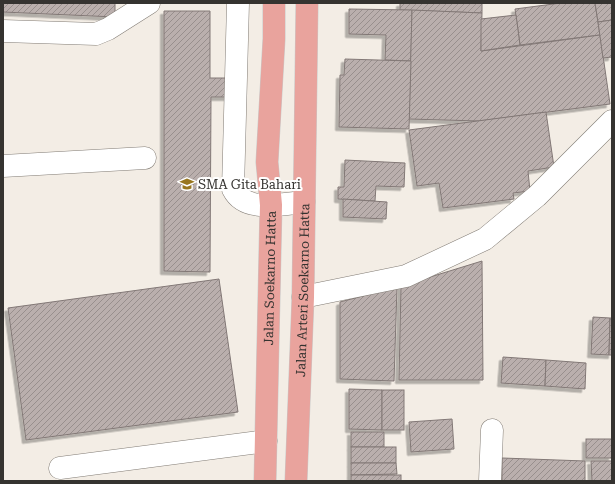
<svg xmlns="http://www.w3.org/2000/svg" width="615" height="484" font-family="'Roboto Serif',serif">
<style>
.building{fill:url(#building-hatch);stroke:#827876;filter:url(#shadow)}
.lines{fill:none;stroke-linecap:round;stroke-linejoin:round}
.minor-casing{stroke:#827c75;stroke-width:23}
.major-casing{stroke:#cacac9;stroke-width:23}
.minor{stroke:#fff;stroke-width:22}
.major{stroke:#e9a39d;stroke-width:22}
.labels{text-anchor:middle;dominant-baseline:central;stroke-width:4;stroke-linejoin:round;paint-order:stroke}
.poi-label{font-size:13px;fill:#353330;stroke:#fff;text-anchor:start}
.street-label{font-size:13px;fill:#353330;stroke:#fff}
</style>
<defs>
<pattern id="building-hatch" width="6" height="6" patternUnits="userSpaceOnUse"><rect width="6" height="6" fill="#baafad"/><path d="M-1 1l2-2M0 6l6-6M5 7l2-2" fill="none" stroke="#988f8d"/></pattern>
<filter id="shadow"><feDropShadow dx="-3.5" dy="3.5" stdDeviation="0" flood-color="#0004"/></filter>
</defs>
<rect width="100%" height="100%" fill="#f3ede5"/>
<!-- building -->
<g class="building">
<path d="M3 3H115V17L3 12Z"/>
<path d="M400 3H482V13L400 10Z"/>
<path d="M561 3H595L600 35 520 45 515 9Z"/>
<path d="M595 3H612V20L598 22Z"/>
<path d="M349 9 412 10 411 61 385 60 386 35 349 34Z"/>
<path d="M412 10 482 13 481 51 600 35 610 104 479 121 409 119Z"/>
<path d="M164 11H210V78H234V97H211L210 272 164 271Z"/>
<path d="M516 15 520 45 481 51V19Z"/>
<path d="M612 20V57L603 58 598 22Z"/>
<path d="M345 59 411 61 409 129 339 127 340 75H344Z"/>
<path d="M546 112 554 167 528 171 530 191 513 193 514 199 443 208 439 183 417 186 409 130Z"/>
<path d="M345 160 405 163 404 187 376 186 375 201 338 199V187H344Z"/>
<path d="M343 199 387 202 386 219 343 217Z"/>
<path d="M482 261 483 380H399L401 286Z"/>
<path d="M219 279 238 412 26 440 8 308Z"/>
<path d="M397 287 394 381 340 379V302Z"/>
<path d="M593 317 610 318 609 355 591 354Z"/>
<path d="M610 318H612V355H609Z"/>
<path d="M503 357 546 360 545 386 501 383Z"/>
<path d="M546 360 586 363 585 389 545 386Z"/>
<path d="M349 389 382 390V430L349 429Z"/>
<rect x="382" y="390" width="22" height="40"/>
<path d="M452 419 454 449 411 452 409 422Z"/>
<rect x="351" y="432" width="33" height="15"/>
<rect x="586" y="439" width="26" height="19"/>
<rect x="351" y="447" width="45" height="16"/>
<path d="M502 458 585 461V481H502Z"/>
<path d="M591 461H612V481H592Z"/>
<path d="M351 463H396L397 474 351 475Z"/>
<rect x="351" y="475" width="50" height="6"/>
</g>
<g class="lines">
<defs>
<g id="minor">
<path d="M238 3 233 189C245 213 281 204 304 202"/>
<path d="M3 31 96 34 108 29 149 3"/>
<path d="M3 166 145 158"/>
<path d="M303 297 406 276 485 239 537 196 612 121"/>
<path d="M60 468 266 441"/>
<path d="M490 481 492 430"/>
</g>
<g id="major">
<path id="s1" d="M265 481 271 205 267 162 274 39V3"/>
<path id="s2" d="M296 481 303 297 307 3"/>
</g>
</defs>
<!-- minor casing -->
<use href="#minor" class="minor-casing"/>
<!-- major casing -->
<use href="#major" class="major-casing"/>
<!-- minor -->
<use href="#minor" class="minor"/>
<!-- major -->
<use href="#major" class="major"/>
</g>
<!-- icons -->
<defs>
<symbol id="school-bare" viewBox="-9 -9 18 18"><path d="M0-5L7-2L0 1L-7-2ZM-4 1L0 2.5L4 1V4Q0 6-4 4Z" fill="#987720" stroke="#fff" stroke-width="2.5" paint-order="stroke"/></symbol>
</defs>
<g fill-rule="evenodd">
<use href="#school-bare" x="177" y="174" width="20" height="20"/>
</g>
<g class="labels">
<!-- poi labels -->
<g class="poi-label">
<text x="198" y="184">SMA Gita Bahari</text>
</g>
<!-- street labels -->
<g class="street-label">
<text stroke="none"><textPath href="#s1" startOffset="203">Jalan Soekarno Hatta</textPath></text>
<text stroke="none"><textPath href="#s2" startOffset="191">Jalan Arteri Soekarno Hatta</textPath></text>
</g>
</g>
<!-- border -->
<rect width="615" height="484" fill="none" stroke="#353330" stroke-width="8"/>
</svg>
